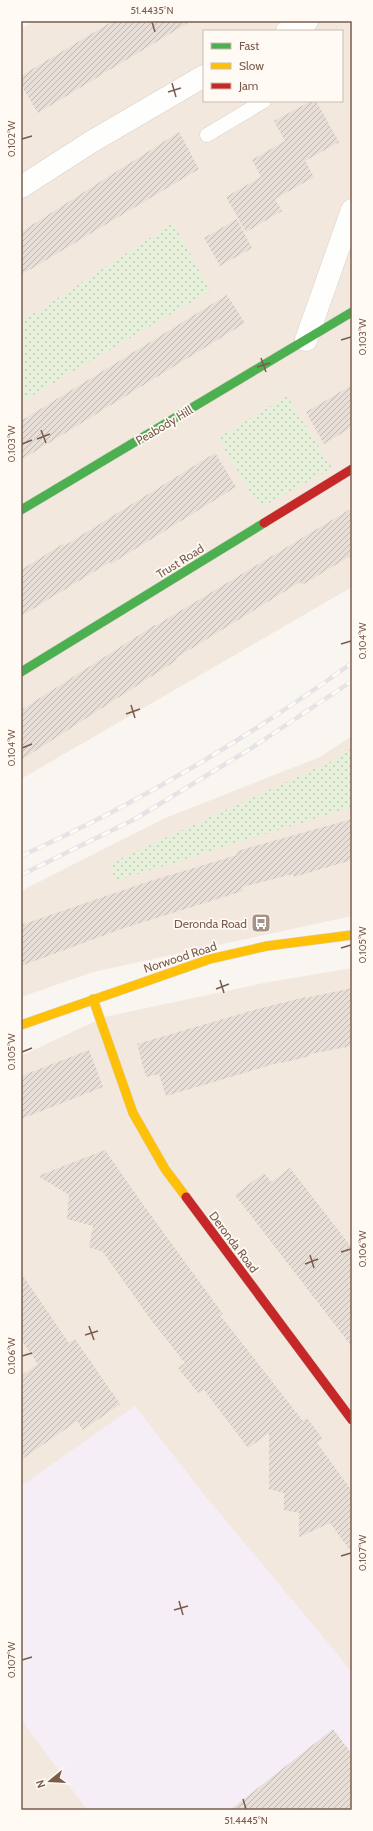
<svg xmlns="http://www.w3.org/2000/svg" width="373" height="1831" font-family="Cabin,sans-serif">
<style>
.residential{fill:#f2e8de;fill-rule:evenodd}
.education{fill:#f6eef6}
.green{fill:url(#green-dots)}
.building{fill:url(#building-hatch)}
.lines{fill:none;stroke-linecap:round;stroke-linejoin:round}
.lane-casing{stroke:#d7d1cb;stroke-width:15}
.street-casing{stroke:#d7d1cb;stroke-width:23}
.fast-casing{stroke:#d9d2cb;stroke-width:10}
.slow-casing{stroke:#d9d2cb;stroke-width:10}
.jam-casing{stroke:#d9d2cb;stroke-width:10}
.lane{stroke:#fefefd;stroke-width:14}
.street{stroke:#fefefd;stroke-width:22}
.fast{stroke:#4caf50;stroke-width:9}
.slow{stroke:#ffc107;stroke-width:9}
.jam{stroke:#c62828;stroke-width:9}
.rail-casing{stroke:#e6e3e7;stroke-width:4.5}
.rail{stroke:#fffaf3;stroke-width:3;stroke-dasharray:9;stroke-linecap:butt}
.ticks{fill:none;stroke:#7a5c4d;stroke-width:1.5}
.labels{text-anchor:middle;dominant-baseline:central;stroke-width:3.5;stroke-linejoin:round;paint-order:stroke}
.street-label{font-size:12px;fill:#7a5c4d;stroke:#fffaf3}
.poi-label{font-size:12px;fill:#7a5c4d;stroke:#fffaf3;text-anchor:end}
.neatline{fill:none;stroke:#7a5c4d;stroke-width:1.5}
.ticks-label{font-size:10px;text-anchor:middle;fill:#7a5c4d}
</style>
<defs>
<pattern id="green-dots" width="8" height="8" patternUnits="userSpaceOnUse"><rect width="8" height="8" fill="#e7f0db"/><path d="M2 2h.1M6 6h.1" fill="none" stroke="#c0c6b4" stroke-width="1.8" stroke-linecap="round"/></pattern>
<pattern id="building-hatch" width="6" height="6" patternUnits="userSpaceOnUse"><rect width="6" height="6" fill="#e6ded7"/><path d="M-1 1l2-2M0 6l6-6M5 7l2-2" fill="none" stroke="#bfb7b1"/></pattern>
</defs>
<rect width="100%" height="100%" fill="#f9f5f0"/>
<!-- residential -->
<g class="residential">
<path d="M34 21H352V587L21 779V29ZM204 31H342V101H204Z"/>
<path d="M352 736V916L93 972 21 997V891L163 819 320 757Z"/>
<path d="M352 968V1810H21V1056L104 1017 264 983Z"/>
</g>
<!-- education -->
<path class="education" d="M135 1406 202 1492 329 1644 352 1673V1810H87L21 1719V1486Z"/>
<!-- green -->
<g class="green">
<path d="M173 223 210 291 21 402V322Z"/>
<path d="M287 396 332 468 260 508 218 438Z"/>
<path d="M352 748V807L115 881 111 863 332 761Z"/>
</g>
<!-- building -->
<g class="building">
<path d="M113 21H191L38 113 21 85V76Z"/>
<path d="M311 101H316L339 142 305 161 314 177 275 199 282 211 246 232 226 197 261 177 252 160 285 141 274 121Z"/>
<path d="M179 132 199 169 21 275V232Z"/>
<path d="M237 219 252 248 220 266 204 238Z"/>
<path d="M227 295 245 323 21 460V421Z"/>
<path d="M352 385V427L324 444 306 412Z"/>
<path d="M215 453 236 487 111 564 110 562 21 616V570L63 544 64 546Z"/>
<path d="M352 508V555L302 585 300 582 176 658 177 660 21 760V710L155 625V626Z"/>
<path d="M352 819V860L294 877 293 874 242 887 243 891 121 929 21 966V925L150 881 237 855V851Z"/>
<path d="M352 988V1046L310 1054V1056L282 1063 281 1062 166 1096 159 1074 146 1077 137 1044 254 1010 305 997V998Z"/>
<path d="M89 1050 103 1087 21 1119V1076Z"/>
<path d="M105 1150 144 1206 223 1314 220 1315 303 1421 307 1418 323 1439 317 1443 352 1491V1553L330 1523 299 1537V1513L284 1510V1493L269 1489V1433L248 1448 204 1390 199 1394 178 1368 185 1363 151 1320 103 1252 89 1247 93 1226 67 1219 69 1195 38 1176Z"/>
<path d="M290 1168 352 1248V1347L235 1195 264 1173 271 1182Z"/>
<path d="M21 1273 69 1343 75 1339 120 1404 83 1430 77 1421 21 1460V1376L38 1364 21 1340Z"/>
<path d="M333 1729 352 1754V1810H230Z"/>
</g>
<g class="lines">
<defs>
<path id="lane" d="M207 135 264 101"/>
<g id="street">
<path d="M287 31 307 21"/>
<path d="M21 187 91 142 204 76"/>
<path d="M306 340 352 210"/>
</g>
<g id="fast">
<path d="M21 510 352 312"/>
<path d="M21 672 264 523"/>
</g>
<g id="slow">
<path d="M93 999 133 1113 165 1169 186 1197"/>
<path d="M21 1025 210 959 267 946 352 935"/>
</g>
<g id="jam">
<path d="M264 523 352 469"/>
<path d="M186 1197 352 1420"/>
</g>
</defs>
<!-- lane casing -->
<use href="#lane" class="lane-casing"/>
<!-- street casing -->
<use href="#street" class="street-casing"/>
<!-- fast casing -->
<use href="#fast" class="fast-casing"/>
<!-- slow casing -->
<use href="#slow" class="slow-casing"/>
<!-- jam casing -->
<use href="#jam" class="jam-casing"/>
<!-- lane -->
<use href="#lane" class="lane"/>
<!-- street -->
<use href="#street" class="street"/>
<!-- fast -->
<use href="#fast" class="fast"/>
<!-- slow -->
<use href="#slow" class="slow"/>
<!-- jam -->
<use href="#jam" class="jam"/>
<defs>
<g id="rail">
<path d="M21 856C138 804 249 737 352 663"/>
<path d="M21 875 135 819 250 749 352 681"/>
</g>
</defs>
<!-- rail casing -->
<use href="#rail" class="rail-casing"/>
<!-- rail -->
<use href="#rail" class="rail"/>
</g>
<!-- ticks -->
<path class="ticks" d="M152 22 155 32M172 83 176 97M168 92 181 88M22 139 32 136M341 340 351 337M261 358 266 372M257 367 270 363M41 430 46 443M37 439 50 434M22 444 32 440M341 644 351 641M131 705 135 718M126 714 140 709M22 748 32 744M341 948 351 945M220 980 224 993M216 989 229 984M22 1052 32 1048M341 1252 351 1249M310 1255 314 1268M305 1264 318 1259M89 1326 94 1340M85 1335 98 1331M22 1356 32 1353M341 1556 351 1553M179 1601 183 1615M174 1610 188 1606M22 1660 32 1657M243 1799 246 1809"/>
<!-- icons -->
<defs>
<symbol id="bus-square" viewBox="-11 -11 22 22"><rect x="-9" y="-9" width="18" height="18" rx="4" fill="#a69286" stroke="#fffaf3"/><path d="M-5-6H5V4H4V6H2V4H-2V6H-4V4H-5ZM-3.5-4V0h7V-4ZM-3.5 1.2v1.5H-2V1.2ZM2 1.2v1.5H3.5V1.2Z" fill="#fff"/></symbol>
</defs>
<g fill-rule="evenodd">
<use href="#bus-square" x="250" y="912" width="22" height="22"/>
</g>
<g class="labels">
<!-- street labels -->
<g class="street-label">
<text transform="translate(164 425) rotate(-31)">Peabody Hill</text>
<text transform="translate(180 561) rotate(-32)">Trust Road</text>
<text transform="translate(180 957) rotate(-18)">Norwood Road</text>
<text transform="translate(234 1242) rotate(53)">Deronda Road</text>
</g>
<!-- poi labels -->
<g class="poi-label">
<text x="247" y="923">Deronda Road</text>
</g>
</g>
<!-- border -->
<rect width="373" height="1831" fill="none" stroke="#fffaf3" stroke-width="44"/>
<!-- legend -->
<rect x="203" y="30" width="140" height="72" fill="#fffaf3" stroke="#cabbb1"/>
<rect x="211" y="43" width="20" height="6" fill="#4caf50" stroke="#cabbb1"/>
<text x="239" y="50" font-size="12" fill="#7a5c4d">Fast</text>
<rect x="211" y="63" width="20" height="6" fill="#ffc107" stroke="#cabbb1"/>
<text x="239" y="70" font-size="12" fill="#7a5c4d">Slow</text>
<rect x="211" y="83" width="20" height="6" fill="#c62828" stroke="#cabbb1"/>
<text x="239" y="90" font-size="12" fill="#7a5c4d">Jam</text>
<!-- north arrow -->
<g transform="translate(50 1781) rotate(252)" stroke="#fffaf3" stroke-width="3" paint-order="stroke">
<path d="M0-3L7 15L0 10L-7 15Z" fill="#7a5c4d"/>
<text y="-6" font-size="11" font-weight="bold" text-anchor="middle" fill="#7a5c4d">N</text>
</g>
<rect x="22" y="22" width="329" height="1787" class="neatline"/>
<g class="ticks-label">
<text x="152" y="14">51.4435°N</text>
<text transform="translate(11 139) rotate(-90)" y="4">0.102°W</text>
<text transform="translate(362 337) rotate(-90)" y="4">0.103°W</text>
<text transform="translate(11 444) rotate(-90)" y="4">0.103°W</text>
<text transform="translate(362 641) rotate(-90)" y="4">0.104°W</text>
<text transform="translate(11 748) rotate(-90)" y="4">0.104°W</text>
<text transform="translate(362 945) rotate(-90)" y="4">0.105°W</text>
<text transform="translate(11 1052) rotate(-90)" y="4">0.105°W</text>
<text transform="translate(362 1249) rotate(-90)" y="4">0.106°W</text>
<text transform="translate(11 1356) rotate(-90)" y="4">0.106°W</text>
<text transform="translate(362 1553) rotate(-90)" y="4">0.107°W</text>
<text transform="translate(11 1660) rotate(-90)" y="4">0.107°W</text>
<text x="246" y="1824">51.4445°N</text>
</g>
</svg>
